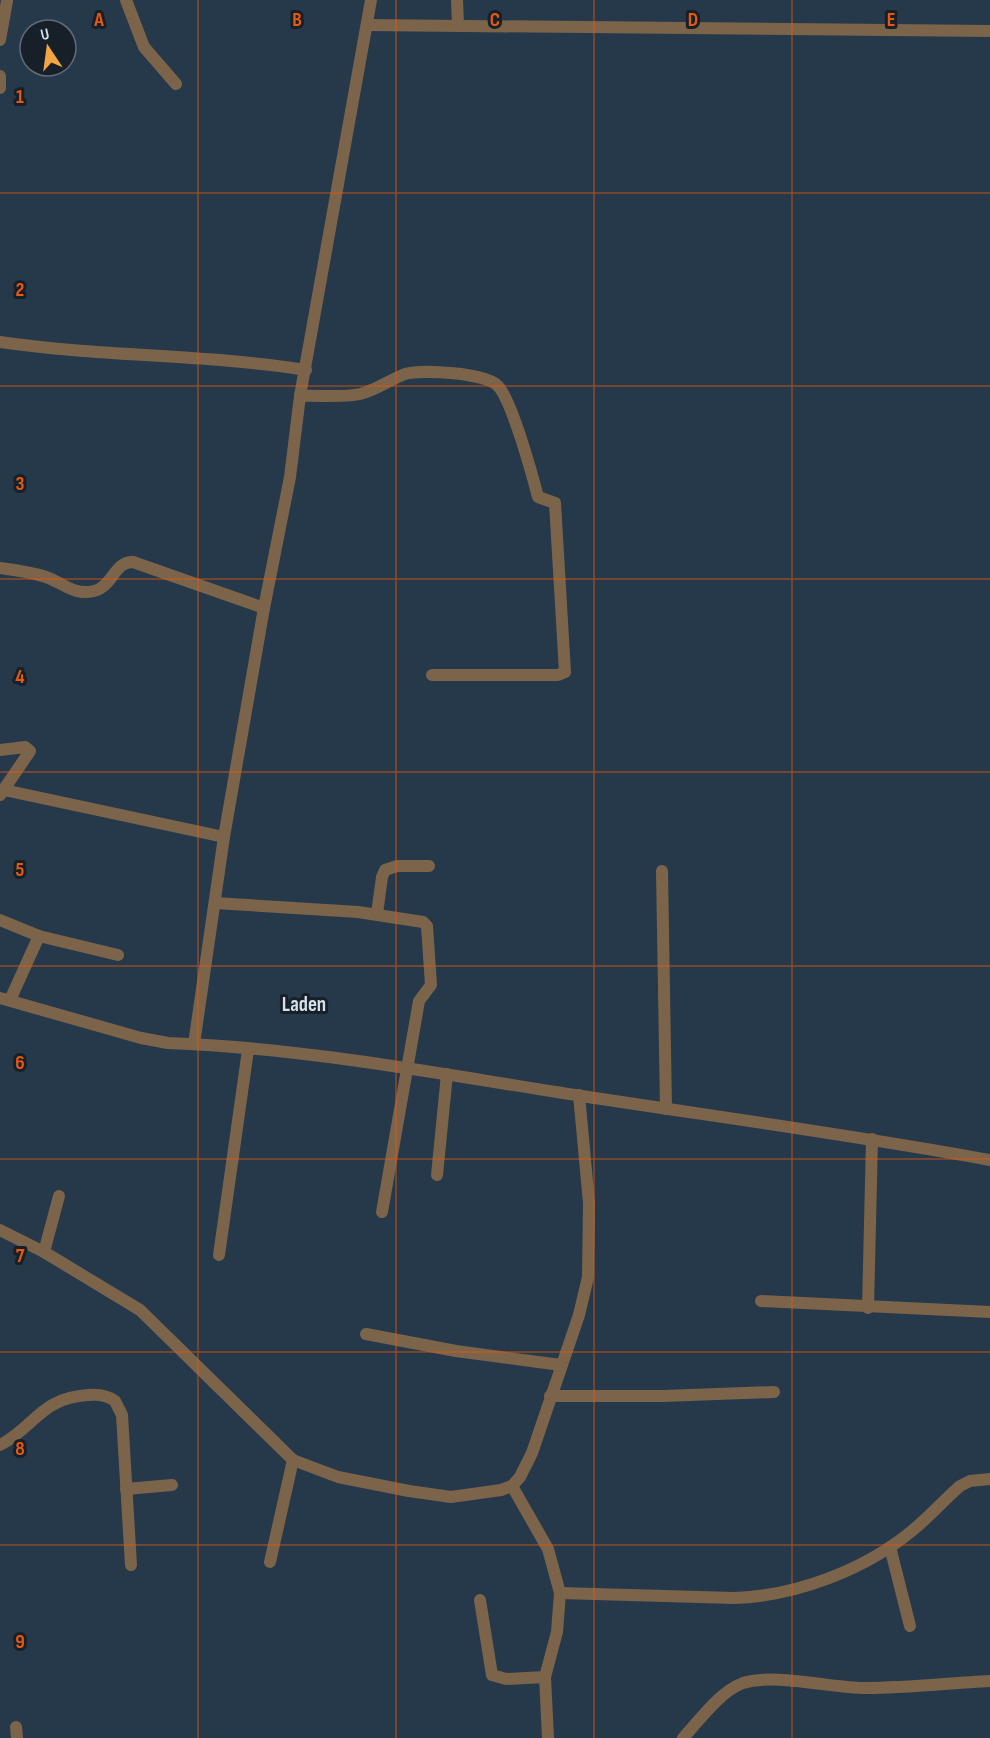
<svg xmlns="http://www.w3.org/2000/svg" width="990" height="1738" font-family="'Sofia Sans Condensed',sans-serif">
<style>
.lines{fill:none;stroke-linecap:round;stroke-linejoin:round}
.minor{stroke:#7c644a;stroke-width:12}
.grid{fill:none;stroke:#e8590c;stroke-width:1.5;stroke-opacity:0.55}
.labels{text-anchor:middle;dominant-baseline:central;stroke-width:6;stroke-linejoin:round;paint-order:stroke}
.quarter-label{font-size:21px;font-weight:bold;fill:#d3dfeb;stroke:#171f28}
.grid-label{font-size:20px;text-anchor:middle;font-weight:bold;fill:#e8590c;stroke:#171f28;stroke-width:6;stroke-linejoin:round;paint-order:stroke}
</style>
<rect width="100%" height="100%" fill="#25394b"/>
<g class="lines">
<!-- minor -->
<g class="minor">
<path d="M126 0 144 47 176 84"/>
<path d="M457 0 458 26"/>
<path d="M367 25 990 31"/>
<path d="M0 40 7 1"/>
<path d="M0 76V88"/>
<path d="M0 342C102 357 205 354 306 370"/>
<path d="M300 396C319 395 341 398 360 394 377 390 389 380 405 374 422 369 487 373 498 386 512 401 532 474 538 497L555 503 565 672 558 675H432"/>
<path d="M0 568C15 570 31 572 46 577 63 583 74 596 94 591 112 587 115 561 133 562L264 608"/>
<path d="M0 750 25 747 30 751 0 795"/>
<path d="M4 790 224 837"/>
<path d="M662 871 666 1109"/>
<path d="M215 903 358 912 423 922 427 926 431 985 419 1001 382 1212"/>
<path d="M377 914 382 877 385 870 397 866H429"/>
<path d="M0 920 39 936 118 955"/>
<path d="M0 998 141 1038 168 1043C307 1048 445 1075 582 1096 718 1117 854 1135 990 1160"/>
<path d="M10 1000 39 936"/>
<path d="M194 1044 224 837 264 608 290 477 300 396 371 0"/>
<path d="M437 1175 447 1074"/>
<path d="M0 1230 44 1252 140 1310 293 1460 338 1477 409 1491 451 1497 501 1490 512 1486 520 1477 532 1453 579 1315 588 1277 589 1203 579 1095"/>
<path d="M44 1252 59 1196"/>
<path d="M219 1255 248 1050"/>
<path d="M761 1301 990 1312"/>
<path d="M868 1308 872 1139"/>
<path d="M366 1334 456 1351 561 1365"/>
<path d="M550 1396H663L774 1392"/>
<path d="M0 1445C35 1427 40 1398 88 1395 98 1394 107 1395 115 1401L122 1415 131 1565"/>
<path d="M512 1486 548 1549 560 1593 557 1632 545 1677 548 1738"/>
<path d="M126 1489 172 1485"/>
<path d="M890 1547 910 1626"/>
<path d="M270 1562 293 1460"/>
<path d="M560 1593 734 1598C796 1596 865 1570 913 1530 930 1516 944 1500 960 1486L970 1481 990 1479"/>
<path d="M480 1600 492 1675 506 1679 545 1677"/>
<path d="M16 1727 17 1738"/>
<path d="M683 1738C700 1720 719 1692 743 1683 773 1673 832 1688 866 1688 907 1688 949 1683 990 1681"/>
</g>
</g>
<!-- grid -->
<path class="grid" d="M198 0V1738M396 0V1738M594 0V1738M792 0V1738M0 193H990M0 386H990M0 579H990M0 772H990M0 966H990M0 1159H990M0 1352H990M0 1545H990"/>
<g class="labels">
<!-- quarter labels -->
<g class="quarter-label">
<text x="304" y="1004">Laden</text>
</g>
</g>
<g class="grid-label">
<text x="99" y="26">A</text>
<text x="297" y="26">B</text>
<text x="495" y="26">C</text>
<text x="693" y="26">D</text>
<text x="891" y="26">E</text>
<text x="20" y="103">1</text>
<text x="20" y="296">2</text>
<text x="20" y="490">3</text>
<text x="20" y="683">4</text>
<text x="20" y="876">5</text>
<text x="20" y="1069">6</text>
<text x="20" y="1262">7</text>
<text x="20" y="1455">8</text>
<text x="20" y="1648">9</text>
</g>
<!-- north arrow -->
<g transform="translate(48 48) rotate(347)"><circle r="28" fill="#171f28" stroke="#626c76" stroke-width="1.5"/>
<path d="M0-4.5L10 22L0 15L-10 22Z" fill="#f2a541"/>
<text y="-9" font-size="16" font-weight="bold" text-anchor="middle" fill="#d3dfeb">U</text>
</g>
</svg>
